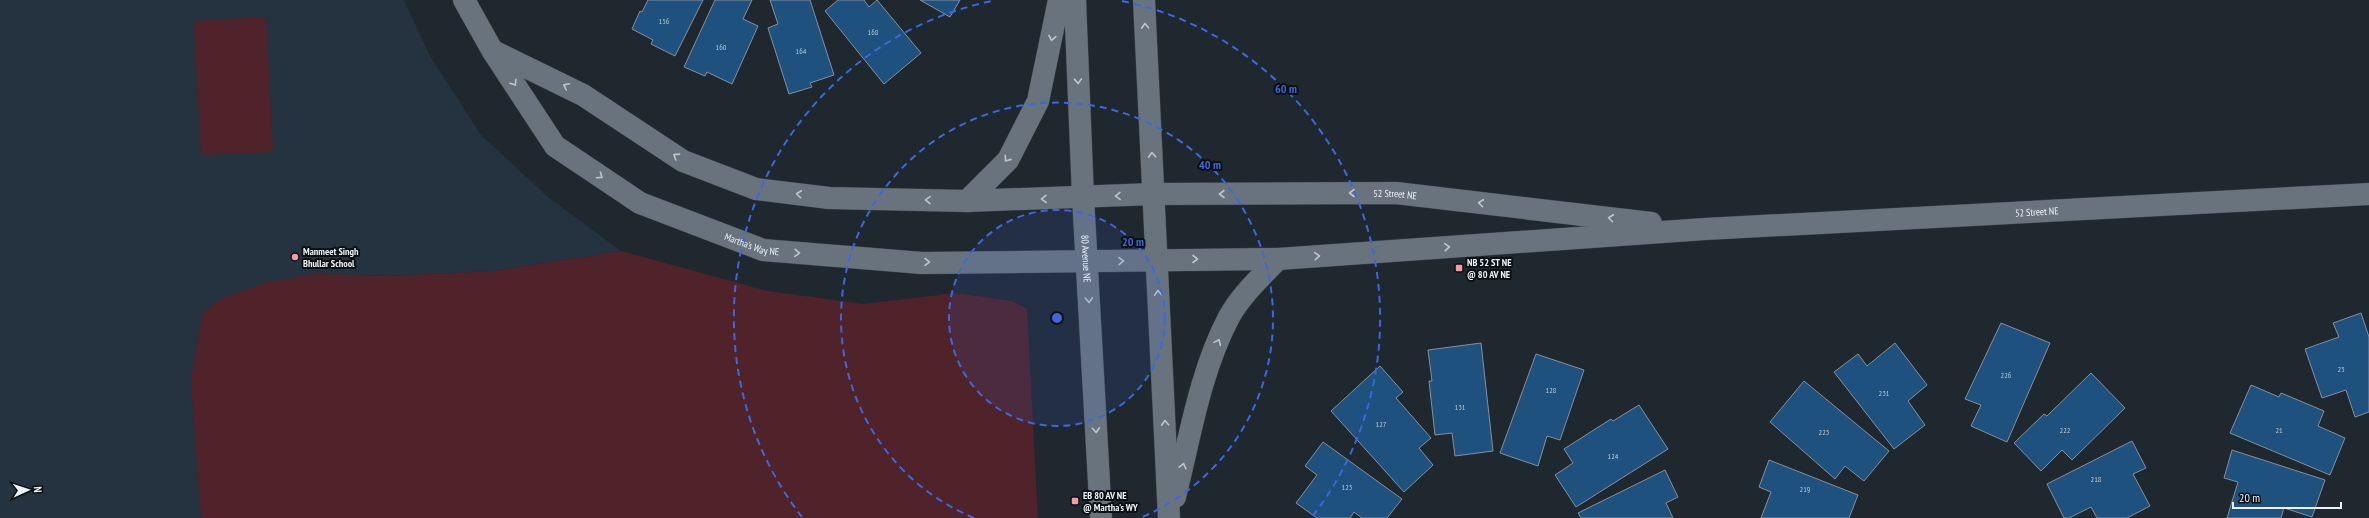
<svg xmlns="http://www.w3.org/2000/svg" width="2369" height="518" font-family="'PT Sans Narrow',sans-serif">
<style>
.built{fill:#25323f}
.green{fill:#4f2329}
.building{fill:#1e517e;stroke:#86909b}
.lines{fill:none;stroke-linecap:round;stroke-linejoin:round}
.secondary-casing{stroke:#3a4248;stroke-width:23}
.secondary{stroke:#69737d;stroke-width:22}
.oneway{stroke:#bec6cc}
.ring{fill:none;stroke:#3c67dd;stroke-width:2;stroke-dasharray:7 5}
.poi-dot{fill:#f49aa3;stroke:#0c1013;stroke-width:1.5}
.labels{text-anchor:middle;dominant-baseline:central;stroke-width:4;stroke-linejoin:round;paint-order:stroke}
.number-label{font-size:8px;fill:#b8cad9}
.street-label{font-size:10px;fill:#ecf2f7;stroke:#0c1013}
.poi-label{font-size:10px;font-weight:bold;fill:#ecf2f7;stroke:#0c1013;text-anchor:start}
.centre{fill:#3c67dd;stroke:#0c1013;stroke-width:2}
.ring-label{font-size:12px;text-anchor:middle;font-weight:bold;fill:#3c67dd;stroke:#0c1013;stroke-width:4;stroke-linejoin:round;paint-order:stroke}
</style>
<rect width="100%" height="100%" fill="#1f272f"/>
<!-- built -->
<path class="built" d="M0 0H404L430 56 481 135 548 197 621 251 494 271 389 276 315 274 201 508V518H0Z"/>
<!-- green -->
<g class="green">
<path d="M266 17 273 152 201 155 194 21Z"/>
<path d="M621 251 768 291 863 304 956 293 1012 301 1027 309 1038 518H201L191 380 202 315 218 300 267 282 315 274 389 276 494 271Z"/>
</g>
<!-- building -->
<g class="building">
<path d="M648 0H703L675 56 651 44 653 40 632 29 640 11 642 12Z"/>
<path d="M715 0H752L743 19 758 26 732 84 707 72 705 76 684 67Z"/>
<path d="M770 0H810L834 75 810 83 812 87 789 94 768 28 778 24Z"/>
<path d="M838 0H864L869 7 877 0 921 53 884 84 825 11Z"/>
<path d="M920 0H960L950 17Z"/>
<path d="M2361 313 2369 337V412L2355 417 2346 390 2322 398 2305 349 2339 337 2333 323Z"/>
<path d="M2001 323 2050 343 2007 442 1971 426 1981 405 1965 399Z"/>
<path d="M1481 343 1493 451 1455 456 1452 433 1435 435 1429 381H1432L1428 350Z"/>
<path d="M1895 343 1927 385 1908 401 1925 425 1894 449 1834 372 1858 354 1867 366Z"/>
<path d="M1536 354 1584 370 1560 440 1547 436 1538 466 1500 453Z"/>
<path d="M1380 366 1403 392 1396 398 1431 438 1419 448 1433 465 1404 492 1331 411Z"/>
<path d="M2091 373 2125 408 2072 460 2062 450 2041 471 2014 443 2044 414 2047 416Z"/>
<path d="M1804 381 1889 451 1864 481 1845 466 1835 479 1770 422Z"/>
<path d="M2251 385 2279 397 2281 393 2324 411 2318 426 2345 438 2330 475 2230 433Z"/>
<path d="M1639 405 1668 449 1576 507 1555 475 1573 463 1564 449 1611 419 1613 421Z"/>
<path d="M2132 441 2146 468 2133 474 2150 506 2127 518H2097L2091 507 2069 518H2064L2047 484Z"/>
<path d="M1323 442 1402 499 1387 518H1362L1354 512 1350 518H1317L1296 503 1317 475 1305 466Z"/>
<path d="M2232 450 2325 480 2312 517 2284 508 2281 518H2227L2238 482 2224 478Z"/>
<path d="M1769 460 1858 495 1849 518H1761L1771 492 1759 487Z"/>
<path d="M1665 470 1678 497 1666 503 1673 518H1581L1578 513Z"/>
</g>
<g class="lines">
<defs>
<g id="secondary">
<path id="s1" d="M464 0 492 50 555 146 640 203 763 250 922 263 1278 259 1705 229 2369 194"/>
<path id="s2" d="M1075 0 1083 197 1101 518"/>
<path d="M1144 0 1169 518"/>
<path id="s3" d="M493 51 583 95 683 161 756 189 829 198 967 201 1153 194 1396 193 1651 223"/>
<path d="M967 201 1008 160 1038 101 1059 0"/>
<path d="M1175 497C1190 437 1200 372 1229 317 1241 295 1261 277 1278 259"/>
</g>
</defs>
<!-- secondary casing -->
<use href="#secondary" class="secondary-casing"/>
<!-- secondary -->
<use href="#secondary" class="secondary"/>
</g>
<!-- one-way arrows -->
<defs><path id="oneway-chevron" d="M-2-3.5L2.5 0L-2 3.5" fill="none" stroke-width="1.6" stroke-linecap="round" stroke-linejoin="round"/></defs>
<g class="oneway">
<use href="#oneway-chevron" transform="translate(1145 26) rotate(-93)"/>
<use href="#oneway-chevron" transform="translate(1052 38) rotate(100)"/>
<use href="#oneway-chevron" transform="translate(1078 81) rotate(88)"/>
<use href="#oneway-chevron" transform="translate(514 83) rotate(57)"/>
<use href="#oneway-chevron" transform="translate(566 86) rotate(-154)"/>
<use href="#oneway-chevron" transform="translate(1152 155) rotate(-93)"/>
<use href="#oneway-chevron" transform="translate(676 156) rotate(-147)"/>
<use href="#oneway-chevron" transform="translate(1007 159) rotate(125)"/>
<use href="#oneway-chevron" transform="translate(600 176) rotate(34)"/>
<use href="#oneway-chevron" transform="translate(1352 193) rotate(180)"/>
<use href="#oneway-chevron" transform="translate(799 194) rotate(-173)"/>
<use href="#oneway-chevron" transform="translate(1222 194) rotate(180)"/>
<use href="#oneway-chevron" transform="translate(1118 196) rotate(178)"/>
<use href="#oneway-chevron" transform="translate(1044 199) rotate(178)"/>
<use href="#oneway-chevron" transform="translate(928 200) rotate(-178)"/>
<use href="#oneway-chevron" transform="translate(1481 203) rotate(-173)"/>
<use href="#oneway-chevron" transform="translate(1611 218) rotate(-173)"/>
<use href="#oneway-chevron" transform="translate(1447 247) rotate(-4)"/>
<use href="#oneway-chevron" transform="translate(797 253) rotate(4)"/>
<use href="#oneway-chevron" transform="translate(1317 256) rotate(-4)"/>
<use href="#oneway-chevron" transform="translate(1195 259)"/>
<use href="#oneway-chevron" transform="translate(1121 261) rotate(-1)"/>
<use href="#oneway-chevron" transform="translate(927 262) rotate(1)"/>
<use href="#oneway-chevron" transform="translate(1158 293) rotate(-93)"/>
<use href="#oneway-chevron" transform="translate(1089 300) rotate(87)"/>
<use href="#oneway-chevron" transform="translate(1218 342) rotate(-66)"/>
<use href="#oneway-chevron" transform="translate(1165 423) rotate(-93)"/>
<use href="#oneway-chevron" transform="translate(1096 430) rotate(87)"/>
<use href="#oneway-chevron" transform="translate(1183 466) rotate(-76)"/>
</g>
<!-- distance rings -->
<circle cx="1057" cy="318" r="108" fill="#3c67dd" fill-opacity=".12"/>
<g class="ring">
<circle cx="1057" cy="318" r="108"/>
<path d="M974 518A216 216 0 1 1 1140 518"/>
<path d="M802 517A324 324 0 0 1 992 1M1122 1A324 324 0 0 1 1312 517"/>
</g>
<!-- markers -->
<g class="poi-dot">
<circle cx="295" cy="257" r="4"/>
<rect x="1455" y="264" width="8" height="8" rx="2"/>
<rect x="1071" y="497" width="8" height="8" rx="2"/>
</g>
<g class="labels">
<!-- number labels -->
<g class="number-label">
<text x="664" y="21">156</text>
<text x="873" y="32">168</text>
<text x="721" y="47">160</text>
<text x="801" y="51">164</text>
<text x="2341" y="369">23</text>
<text x="2006" y="375">226</text>
<text x="1551" y="390">128</text>
<text x="1884" y="393">231</text>
<text x="1460" y="407">131</text>
<text x="1381" y="424">127</text>
<text x="2065" y="430">222</text>
<text x="2279" y="430">21</text>
<text x="1824" y="432">223</text>
<text x="1613" y="456">124</text>
<text x="2096" y="479">218</text>
<text x="1347" y="487">123</text>
<text x="1805" y="489">219</text>
</g>
<!-- street labels -->
<g class="street-label">
<text stroke="none"><textPath href="#s3" startOffset="938">52 Street NE</textPath></text>
<text stroke="none"><textPath href="#s1" startOffset="1682">52 Street NE</textPath></text>
<text stroke="none"><textPath href="#s1" startOffset="394">Martha's Way NE</textPath></text>
<text stroke="none"><textPath href="#s2" startOffset="259">80 Avenue NE</textPath></text>
</g>
<!-- poi labels -->
<g class="poi-label">
<text x="303" y="251">Manmeet Singh<tspan x="303" dy="12">Bhullar School</tspan></text>
<text x="1467" y="262">NB 52 ST NE<tspan x="1467" dy="12">@ 80 AV NE</tspan></text>
<text x="1083" y="495">EB 80 AV NE<tspan x="1083" dy="12">@ Martha's WY</tspan></text>
</g>
</g>
<circle cx="1057" cy="318" r="6" class="centre"/>
<g class="ring-label">
<text x="1286" y="93">60 m</text>
<text x="1210" y="169">40 m</text>
<text x="1133" y="246">20 m</text>
</g>
<!-- north arrow -->
<g transform="translate(28 490) rotate(87)" stroke="#0c1013" stroke-width="3" paint-order="stroke">
<path d="M0-3L7 15L0 10L-7 15Z" fill="#ecf2f7"/>
<text y="-6" font-size="11" font-weight="bold" text-anchor="middle" fill="#ecf2f7">N</text>
</g>
<!-- scale -->
<path d="M2233 502v6h108v-6" fill="none" stroke="#ecf2f7" stroke-width="2"/>
<text x="2239" y="502" font-size="12" fill="#ecf2f7" stroke="#0c1013" stroke-width="3" paint-order="stroke">20 m</text>
</svg>
